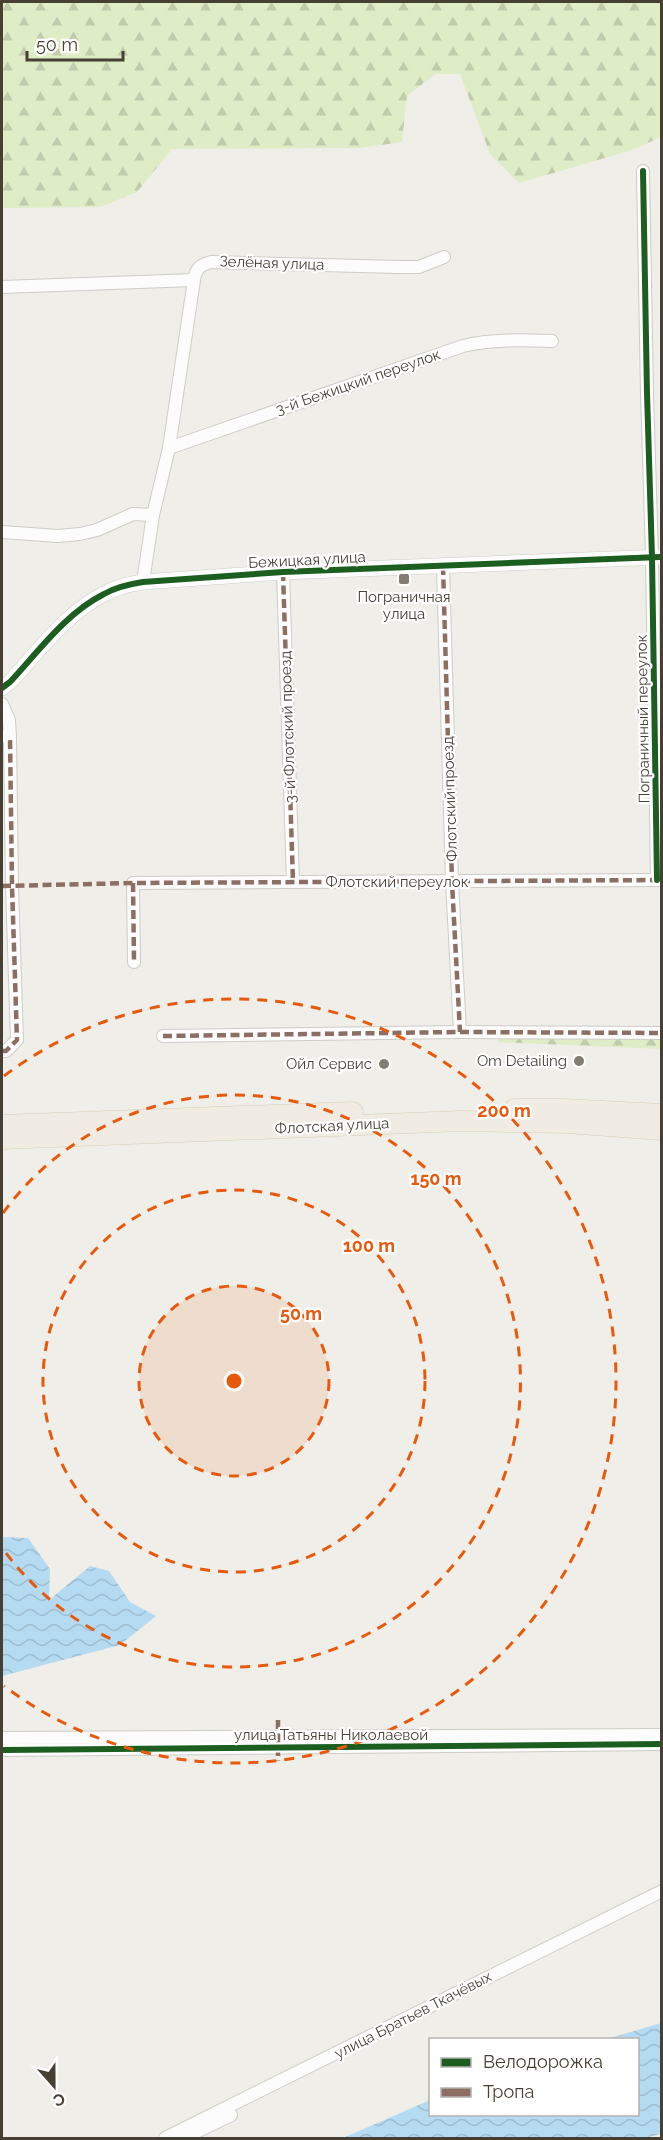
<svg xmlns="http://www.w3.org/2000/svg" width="663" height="2140" font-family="Raleway,sans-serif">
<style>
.forest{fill:url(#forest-firs)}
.water{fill:url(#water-waves)}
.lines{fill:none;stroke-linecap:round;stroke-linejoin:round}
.minor-casing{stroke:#ceccc6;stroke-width:14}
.tertiary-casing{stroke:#ceccc6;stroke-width:16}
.primary-casing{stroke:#d4cab4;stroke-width:21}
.minor{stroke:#fdfcfc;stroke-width:12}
.tertiary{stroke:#fdfcfc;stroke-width:15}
.primary{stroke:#f1ece3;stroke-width:20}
.quiet{stroke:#8d6e63;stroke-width:4.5;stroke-dasharray:9 4.5;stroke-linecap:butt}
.cycleway-casing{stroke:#fff;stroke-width:10}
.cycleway{stroke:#1b5e20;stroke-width:6}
.ring{fill:none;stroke:#e8590c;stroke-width:3;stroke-dasharray:10 8}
.poi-dot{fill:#827c73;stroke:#fff;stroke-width:2}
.labels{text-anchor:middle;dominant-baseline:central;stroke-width:4.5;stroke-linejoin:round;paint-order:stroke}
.street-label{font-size:15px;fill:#473f34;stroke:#fff}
.poi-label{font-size:15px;fill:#473f34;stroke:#fff;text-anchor:end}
.centre{fill:#e8590c;stroke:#fff;stroke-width:3}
.ring-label{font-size:18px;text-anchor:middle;font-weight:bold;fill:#e8590c;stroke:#fff;stroke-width:4.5;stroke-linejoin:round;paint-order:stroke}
</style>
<defs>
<pattern id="forest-firs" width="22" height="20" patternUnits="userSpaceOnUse" patternTransform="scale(1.5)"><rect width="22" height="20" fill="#deedc6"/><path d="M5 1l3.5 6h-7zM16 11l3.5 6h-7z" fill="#c0ccab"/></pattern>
<pattern id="water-waves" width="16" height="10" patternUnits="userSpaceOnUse" patternTransform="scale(1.5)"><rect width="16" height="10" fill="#b5dbf2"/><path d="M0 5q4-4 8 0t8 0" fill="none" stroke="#9dbdd0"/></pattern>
</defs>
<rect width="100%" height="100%" fill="#f0eee8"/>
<!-- forest -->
<g class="forest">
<path d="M2 2H661V137L632 150 519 183 490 154 460 74H435L407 96 402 142 359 148 172 149 137 192 100 207 2 208Z"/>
<path d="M499 1036 661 1039 662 1049 499 1042Z"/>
</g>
<!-- water -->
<g class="water">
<path d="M2 1537 28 1538 50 1569 49 1600 90 1566 109 1571 130 1602 156 1616 120 1645 2 1676Z"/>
<path d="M661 2023V2134L644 2138H343L430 2100V2114H638V2040L607 2039Z"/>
</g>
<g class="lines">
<defs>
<g id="minor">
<path d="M643 171 647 393 652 557 657 880"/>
<path d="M2 287 194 280C196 268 200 265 211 262L398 267H419L444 257"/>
<path d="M169 448 463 346C492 339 522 340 552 341"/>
<path d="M2 532 58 536 80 534 97 530 133 514 153 515"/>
<path d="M443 566 452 882 460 1032"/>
<path d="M283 572 293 882"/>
<path d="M143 582 153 515 169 448 194 280"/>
<path d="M2 704 9 720 10 737 2 736"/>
<path d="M134 962 133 883 662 880"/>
<path d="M163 1036 460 1032 662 1033"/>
<path d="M2 1051H6L17 1040 12 886 10 737"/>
<path d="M2 1738 662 1735"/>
<path d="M2 1750 662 1744"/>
<path d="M165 2138 662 1891"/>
<path d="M184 2138 231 2115"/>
</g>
<path id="tertiary" d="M2 688 10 682C38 652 66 613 104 594 116 587 130 584 143 582L283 572 662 557"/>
<g id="primary">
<path d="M514 1109H563L662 1114"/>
<path d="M2 1125 353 1112"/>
<path d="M2 1139 461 1121 567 1123 662 1130"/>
</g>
</defs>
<!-- minor casing -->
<use href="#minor" class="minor-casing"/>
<!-- tertiary casing -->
<use href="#tertiary" class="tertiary-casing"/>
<!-- primary casing -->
<use href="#primary" class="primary-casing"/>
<!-- minor -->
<use href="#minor" class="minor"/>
<!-- tertiary -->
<use href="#tertiary" class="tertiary"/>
<!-- primary -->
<use href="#primary" class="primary"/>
<!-- quiet -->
<g class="quiet">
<path d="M443 566 452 882 460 1032"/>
<path d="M283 572 293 882"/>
<path d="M133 883 134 962"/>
<path d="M2 886 133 883 661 880"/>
<path d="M163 1036 460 1032 662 1033"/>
<path d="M2 1051H6L17 1040 12 886 10 737"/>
<path d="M278 1720V1761"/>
</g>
<defs>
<g id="cycleway">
<path d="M643 171 647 393 652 557 657 880"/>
<path d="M2 688 10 682C38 652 66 613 104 594 116 587 130 584 143 582L283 572 660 557"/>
<path d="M2 1750 662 1744"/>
</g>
</defs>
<!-- cycleway casing -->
<use href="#cycleway" class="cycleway-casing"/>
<!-- cycleway -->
<use href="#cycleway" class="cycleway"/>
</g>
<!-- distance rings -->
<circle cx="234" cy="1381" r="95" fill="#e8590c" fill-opacity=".12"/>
<g class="ring">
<circle cx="234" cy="1381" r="95"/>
<circle cx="234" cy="1381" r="191"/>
<path d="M3 1213A286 286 0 1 1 3 1549"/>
<path d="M4 1076A382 382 0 1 1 4 1686"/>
</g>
<!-- markers -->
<g class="poi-dot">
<rect x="398" y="573" width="12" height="12" rx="3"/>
<circle cx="579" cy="1061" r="6"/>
<circle cx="384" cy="1064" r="6"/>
</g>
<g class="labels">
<!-- street labels -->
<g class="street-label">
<text transform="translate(272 263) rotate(2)">Зелёная улица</text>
<text transform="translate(358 382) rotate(-19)">3-й Бежицкий переулок</text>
<text transform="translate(307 560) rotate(-3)">Бежицкая улица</text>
<text transform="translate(643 719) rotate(-91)">Пограничный переулок</text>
<text transform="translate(288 727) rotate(-92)">3-й Флотский проезд</text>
<text transform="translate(450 799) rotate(-92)">Флотский проезд</text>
<text x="397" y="882">Флотский переулок</text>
<text transform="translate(332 1126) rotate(-3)">Флотская улица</text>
<text x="331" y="1735">улица Татьяны Николаевой</text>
<text transform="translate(413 2015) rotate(-27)">улица Братьев Ткачёвых</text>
</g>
<!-- poi labels -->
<g class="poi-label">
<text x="404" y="597" text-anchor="middle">Пограничная<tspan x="404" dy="17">улица</tspan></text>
<text x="567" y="1061">Om Detailing</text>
<text x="372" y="1064">Ойл Сервис</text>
</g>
</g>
<circle cx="234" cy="1381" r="9" class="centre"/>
<g class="ring-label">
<text x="504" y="1117">200 m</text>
<text x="436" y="1185">150 m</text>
<text x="369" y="1252">100 m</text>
<text x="301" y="1320">50 m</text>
</g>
<!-- border -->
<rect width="663" height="2140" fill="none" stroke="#473f34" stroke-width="6"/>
<!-- legend -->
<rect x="429" y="2038" width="210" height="78" fill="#ffffff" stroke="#b5b2ae" stroke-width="1.5"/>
<rect x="441" y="2058" width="30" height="9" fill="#1b5e20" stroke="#b5b2ae" stroke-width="1.5"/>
<text x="483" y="2068" font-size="18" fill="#473f34">Велодорожка</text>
<rect x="441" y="2088" width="30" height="9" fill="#8d6e63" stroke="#b5b2ae" stroke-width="1.5"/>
<text x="483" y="2098" font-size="18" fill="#473f34">Тропа</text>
<!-- north arrow -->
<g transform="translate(54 2086) rotate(159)" stroke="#ffffff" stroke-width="4.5" paint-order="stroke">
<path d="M0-4.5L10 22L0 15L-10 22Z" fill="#473f34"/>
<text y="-9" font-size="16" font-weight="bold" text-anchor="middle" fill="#473f34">С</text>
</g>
<!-- scale -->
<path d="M27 51v9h96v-9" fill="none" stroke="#473f34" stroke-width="3"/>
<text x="36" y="51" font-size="18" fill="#473f34" stroke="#ffffff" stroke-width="4.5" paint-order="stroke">50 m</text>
</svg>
